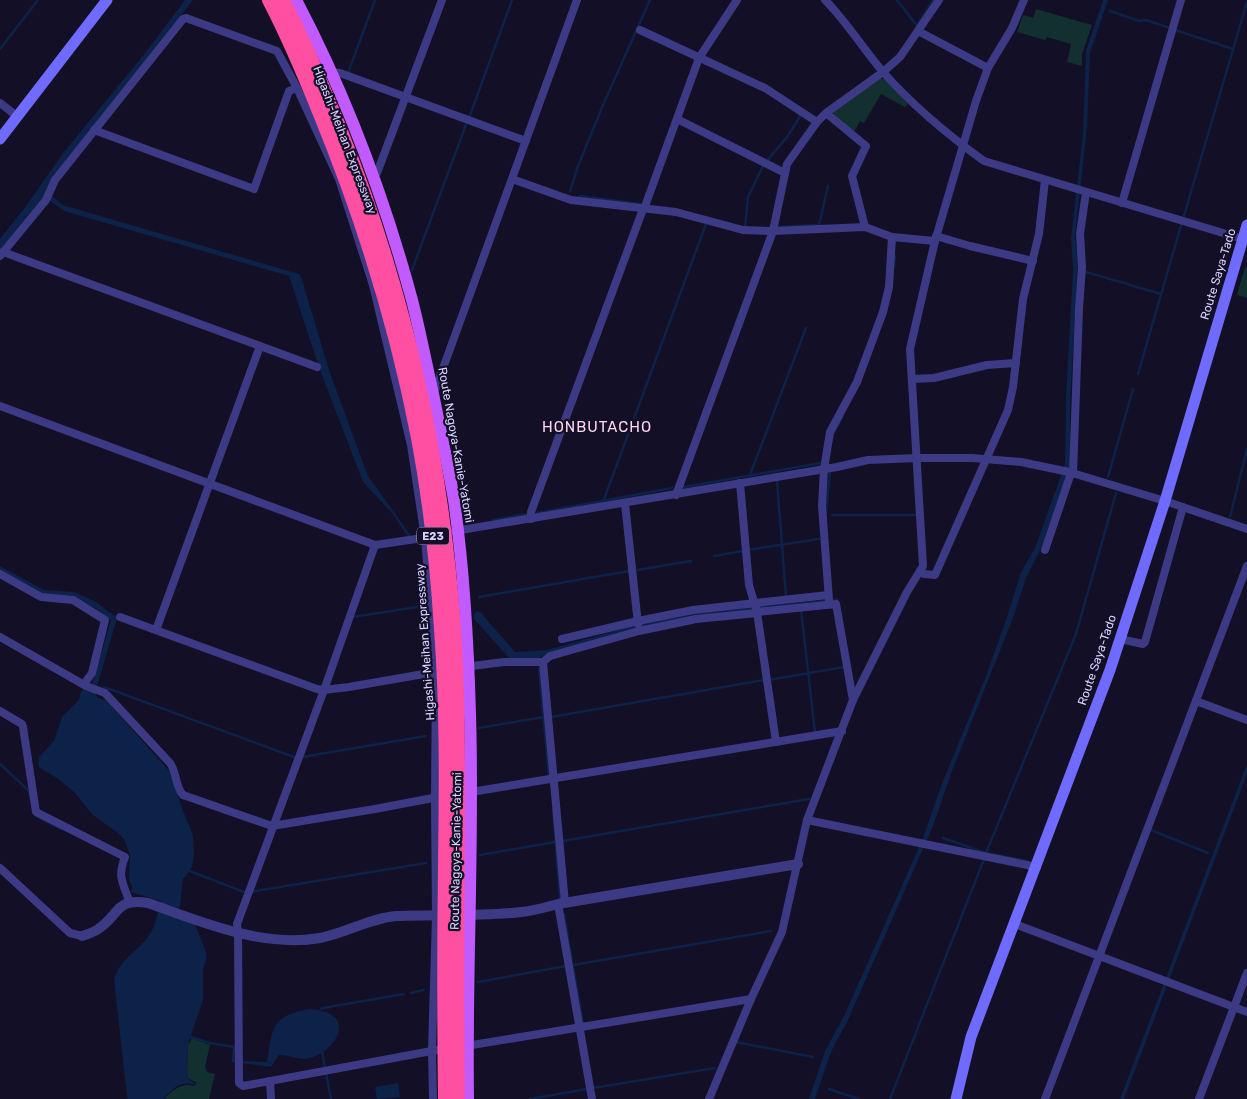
<svg xmlns="http://www.w3.org/2000/svg" width="1247" height="1099" font-family="Rubik,sans-serif">
<style>
.green{fill:#12302f}
.water{fill:#0c2248}
.lines{fill:none;stroke-linecap:round;stroke-linejoin:round}
.stream{stroke:#0c2248;stroke-width:2.5}
.minor{stroke:#3d3a85;stroke-width:8}
.tertiary{stroke:#3d3a85;stroke-width:10}
.secondary{stroke:#6f6bff;stroke-width:11}
.primary{stroke:#c25bff;stroke-width:12}
.motorway-bridge{stroke:#ff4fa3;stroke-width:14}
.labels{text-anchor:middle;dominant-baseline:central;stroke-width:4.5;stroke-linejoin:round;paint-order:stroke}
.shield{fill:#130f26;stroke:#9e99be;stroke-width:1}
.shield-label{font-size:11px;font-weight:bold;fill:#d9d4ff}
.street-label{font-size:12px;fill:#d9d4ff;stroke:#130f26}
.quarter-label{font-size:15px;letter-spacing:1px;fill:#ffd6f0;stroke:#130f26}
</style>
<rect width="100%" height="100%" fill="#130f26"/>
<!-- green -->
<g class="green">
<path d="M1036 9 1092 25 1082 54V66L1067 62 1071 44 1047 37 1045 40 1017 32 1023 15 1033 18Z"/>
<path d="M880 79H884L908 104 905 107 881 94 864 123 860 121 854 132 834 116V111Z"/>
<path d="M1245 267 1247 268V298L1237 295Z"/>
<path d="M192 1038 210 1045 205 1067 207 1072 215 1074 209 1099H164C173 1090 182 1082 194 1086L197 1083 188 1078 187 1073 188 1045Z"/>
</g>
<!-- water -->
<g class="water">
<path d="M185 0H193L53 177 46 191 63 205 299 274 301 277 330 373 368 476 411 536 408 537 392 513 363 482 320 370 289 276 64 211 49 200 42 198 0 250V239L26 206 63 153 146 52Z"/>
<path d="M1103 0H1108L1107 3 1090 53 1087 127 1075 237 1078 257 1070 404V465L1042 546 1026 578 1013 618 952 771 933 826 848 1020 831 1052 815 1099H809L825 1051 844 1016 923 838 941 786 986 676 1006 620 1021 572 1035 548 1065 464 1066 397 1073 270 1071 238 1083 134 1086 51Z"/>
<path d="M0 566 44 590 74 592 96 602 117 618 95 693 98 698 106 700 171 773 183 811 193 835 194 855 192 867 183 879 180 905 176 917 194 922 206 952V960L203 969V1000L188 1044 187 1076 191 1081 196 1084 195 1085C180 1080 173 1089 163 1099H128L127 1097 114 980C118 960 140 950 150 934 157 923 157 913 161 901L130 892 133 888 129 880 130 855 124 839 118 833 93 815 74 792 57 778 40 768 38 764 39 757 54 741 62 717 79 700 81 691 92 685 111 620 93 607 74 598 42 595 0 572Z"/>
<path d="M840 598 838 600 696 617 552 652 538 658 513 659H510L474 619V614L477 611 481 613 515 652 547 650 640 624 699 613Z"/>
<path d="M1247 764V774L1124 1099H1120Z"/>
<path d="M310 1009C355 1012 342 1047 310 1058 301 1061 288 1054 279 1055L271 1067 241 1063 240 1061 267 1062C272 1028 272 1015 310 1009Z"/>
<path d="M398 1083 400 1097 377 1099 375 1087Z"/>
</g>
<g class="lines">
<!-- stream -->
<g class="stream">
<path d="M897 0 917 26 933 0"/>
<path d="M1110 11 1139 21 1146 20 1170 28"/>
<path d="M1175 30 1233 49"/>
<path d="M0 49 38 0"/>
<path d="M348 73 375 0"/>
<path d="M469 118 512 0"/>
<path d="M766 162 787 137 801 115"/>
<path d="M570 191 578 166 603 105 650 0"/>
<path d="M580 196 641 204"/>
<path d="M1183 219 1247 2"/>
<path d="M780 227 819 225 828 186"/>
<path d="M745 228 748 197 763 166"/>
<path d="M894 267 895 256"/>
<path d="M412 270 467 122"/>
<path d="M1086 272 1161 294"/>
<path d="M1138 374 1182 222"/>
<path d="M832 440 833 434 843 416"/>
<path d="M750 475 806 328"/>
<path d="M1108 477 1133 389"/>
<path d="M777 481 786 596"/>
<path d="M684 487 821 463"/>
<path d="M603 502 706 224"/>
<path d="M537 513 672 488"/>
<path d="M826 513 830 472"/>
<path d="M832 515H915"/>
<path d="M1230 517 1247 449"/>
<path d="M493 520 527 514"/>
<path d="M748 550 819 539"/>
<path d="M714 556 743 551"/>
<path d="M637 570 691 561"/>
<path d="M479 597 629 571"/>
<path d="M801 610 815 732"/>
<path d="M353 617 417 607"/>
<path d="M539 669 549 776"/>
<path d="M769 680 844 667"/>
<path d="M104 687 294 757"/>
<path d="M551 717 764 680"/>
<path d="M479 728 544 717"/>
<path d="M302 757 426 736"/>
<path d="M0 764 29 791 31 801"/>
<path d="M553 809 560 898"/>
<path d="M34 813 36 816 61 829"/>
<path d="M1151 830 1208 853"/>
<path d="M943 838 986 853 1027 861"/>
<path d="M562 841 809 799"/>
<path d="M986 853 1076 634 1116 493"/>
<path d="M480 855 555 842"/>
<path d="M187 870 244 892"/>
<path d="M250 892 426 863"/>
<path d="M564 914 583 1024"/>
<path d="M573 965 771 931"/>
<path d="M478 982 566 966"/>
<path d="M411 993 424 990"/>
<path d="M321 1009 323 1008 404 994"/>
<path d="M188 1036 210 1043 234 1047 233 1061H236"/>
<path d="M736 1042 813 1057"/>
<path d="M322 1051 325 1068"/>
<path d="M326 1073 331 1099"/>
<path d="M593 1086V1088L715 1068"/>
<path d="M829 1089 859 1099"/>
<path d="M530 1099 587 1089"/>
<path d="M890 1099 984 859"/>
</g>
<!-- minor -->
<g class="minor">
<path d="M825 0C847 22 863 49 883 72 913 106 948 135 984 161L1243 239"/>
<path d="M640 30 765 88 817 122"/>
<path d="M918 31 988 68"/>
<path d="M330 72 340 73 526 141"/>
<path d="M0 103 18 117"/>
<path d="M826 113 866 146 852 176 865 227"/>
<path d="M677 119 785 173"/>
<path d="M94 130 254 189 289 91 297 88"/>
<path d="M373 176 377 173 442 0"/>
<path d="M512 179 571 200 676 212 743 230 773 231 865 227 892 237 935 241"/>
<path d="M1122 203 1181 0"/>
<path d="M644 209 699 58 737 0"/>
<path d="M936 236 970 246 1033 261"/>
<path d="M3 252 260 346 156 630"/>
<path d="M0 256 46 200 55 180 183 19 186 18 277 51 297 88 339 179 373 285 411 445 425 538 436 672 435 798 436 916 432 1051 433 1099"/>
<path d="M260 346 317 367"/>
<path d="M912 379 934 378 987 365 1016 363"/>
<path d="M434 393 577 0"/>
<path d="M0 406 375 545 430 537"/>
<path d="M824 469 830 432 857 382 883 312 889 287 892 237"/>
<path d="M824 469 822 506 829 600"/>
<path d="M1073 474 1079 309 1082 267 1080 234 1086 192"/>
<path d="M740 483 749 585 757 612 776 742"/>
<path d="M676 495 773 231 787 164 817 122 826 113 883 72 900 57 939 0"/>
<path d="M625 504 638 624"/>
<path d="M531 519V512L643 209"/>
<path d="M455 531 837 467 868 460 917 458H972L1021 462 1069 472 1165 501 1247 529"/>
<path d="M375 545 324 690 237 924 238 933 239 1083 243 1086 437 1050"/>
<path d="M1045 550 1071 473"/>
<path d="M920 571 924 574 935 575 1008 410 1013 387 1023 299 1039 234 1045 180"/>
<path d="M0 574 41 597 73 600 105 620 92 673 84 684"/>
<path d="M757 612 836 604 853 700"/>
<path d="M120 617 317 689 324 690 349 687 441 671"/>
<path d="M0 637 86 686 105 693 170 763C177 773 175 786 183 795L272 826 375 809 438 797"/>
<path d="M562 639 638 621 693 610 828 595"/>
<path d="M1120 639 1143 644 1145 642 1183 507"/>
<path d="M543 662 565 903"/>
<path d="M464 667 504 662H543L550 656 639 631 696 619 757 613"/>
<path d="M1196 701 1247 720"/>
<path d="M0 711 22 724 23 727 36 812 125 857C117 877 123 883 130 903"/>
<path d="M469 791H477L842 731"/>
<path d="M807 820 1037 867"/>
<path d="M0 868 70 933 82 936"/>
<path d="M558 904 592 1099"/>
<path d="M1015 924 1247 1012"/>
<path d="M466 1046 751 999"/>
<path d="M270 1081 271 1099"/>
<path d="M709 1099 751 999 782 932 807 820 853 700 907 592 923 566 910 349 935 241 976 101 988 68 1012 28 1024 0"/>
<path d="M1045 1099 1247 566"/>
<path d="M1199 1099 1247 973"/>
</g>
<!-- tertiary -->
<path class="tertiary" d="M82 936C89 934 95 932 101 927 120 913 116 898 148 903 202 922 262 948 320 938 346 933 370 918 397 916 438 914 480 917 521 912 534 911 546 907 558 904L798 864"/>
<!-- secondary -->
<g class="secondary">
<path d="M0 139 107 0"/>
<path d="M956 1099 971 1037 1110 670 1165 501 1247 225"/>
</g>
<!-- primary -->
<path class="primary" d="M296 0C346 95 384 197 412 300 420 331 426 363 433 394 440 429 448 464 454 500 464 570 468 643 470 714 474 842 466 971 468 1099"/>
<!-- motorway-bridge -->
<g class="motorway-bridge">
<path d="M269 0C289 38 306 79 322 119 364 222 397 329 418 438 430 501 437 565 441 629 447 708 446 788 445 867 444 944 444 1022 445 1099"/>
<path d="M283 0C304 40 321 82 338 124 403 285 442 456 454 629 459 706 458 784 458 861 457 941 457 1020 458 1099"/>
</g>
</g>
<g class="labels">
<!-- shield labels -->
<rect class="shield" x="417" y="527.5" width="32" height="17" rx="4"/>
<g class="shield-label">
<text x="433" y="536">E23</text>
</g>
<!-- street labels -->
<g class="street-label">
<text transform="translate(345 140) rotate(69)">Higashi-Meihan Expressway</text>
<text transform="translate(1218 274) rotate(-73)">Route Saya-Tado</text>
<text transform="translate(456 445) rotate(80)">Route Nagoya-Kanie-Yatomi</text>
<text transform="translate(425 642) rotate(-94)">Higashi-Meihan Expressway</text>
<text transform="translate(1097 660) rotate(-71)">Route Saya-Tado</text>
<text transform="translate(456 851) rotate(-89)">Route Nagoya-Kanie-Yatomi</text>
</g>
<!-- quarter labels -->
<g class="quarter-label">
<text x="597" y="427">HONBUTACHO</text>
</g>
</g>
</svg>
